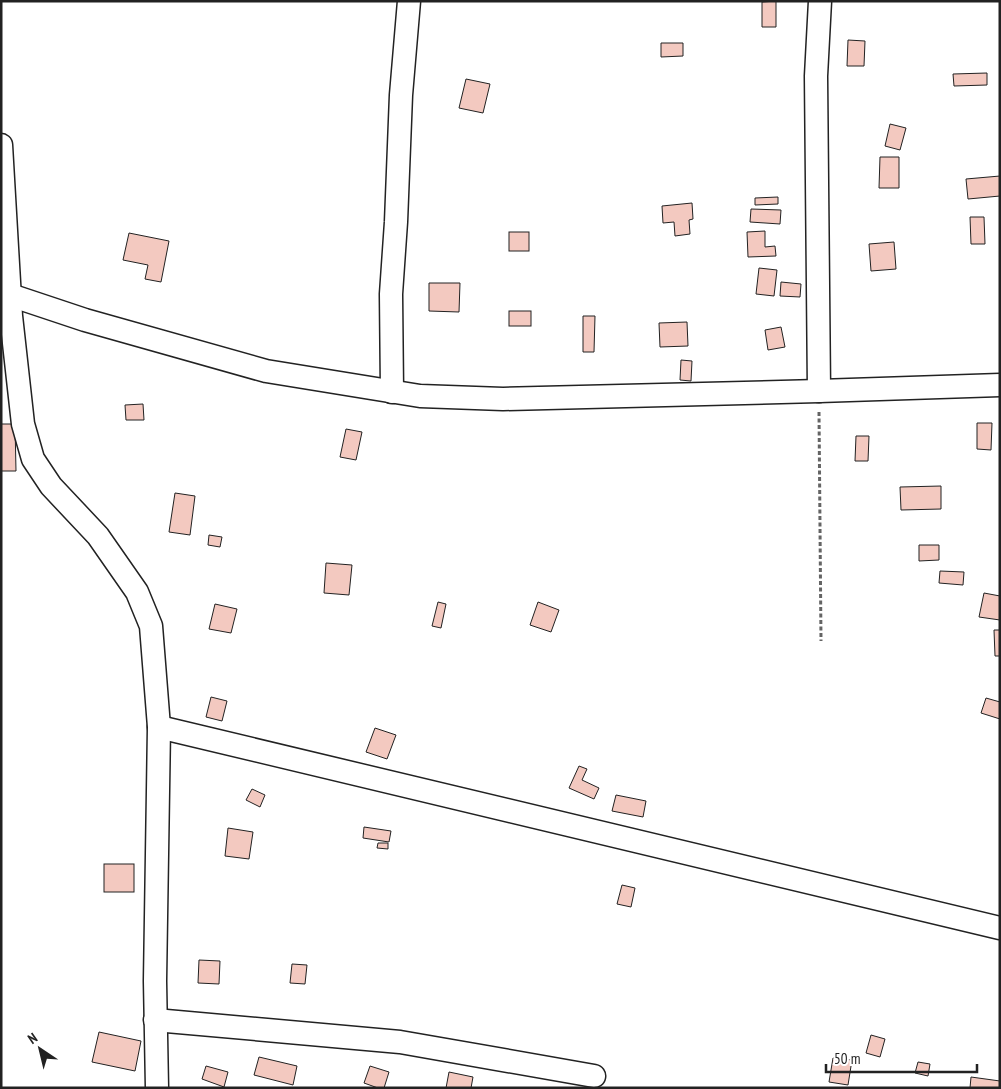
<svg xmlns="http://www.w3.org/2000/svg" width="1001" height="1089" font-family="'PT Sans Narrow',sans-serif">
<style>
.building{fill:#f3c9c0;stroke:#222}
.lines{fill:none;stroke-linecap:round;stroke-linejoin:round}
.minor-casing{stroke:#222;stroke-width:25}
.path{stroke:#646464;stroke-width:3;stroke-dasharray:4 2.5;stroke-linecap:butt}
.minor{stroke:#fff;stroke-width:22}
</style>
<rect width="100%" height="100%" fill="#fff"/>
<!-- building -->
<g class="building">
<path d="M776 1V27H762V2Z"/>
<path d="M848 40 865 41 864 66H847Z"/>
<path d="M661 43H683V56L661 57Z"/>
<path d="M987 73V85L954 86 953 74Z"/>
<path d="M466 79 490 84 483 113 459 108Z"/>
<path d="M890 124 906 128 900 150 885 146Z"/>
<path d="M880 157H899V188H879Z"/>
<path d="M1000 176V196L968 199 966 179Z"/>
<path d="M778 197V204L755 205V198Z"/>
<path d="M692 203 693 219 689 220 690 234 675 236 674 222 663 223 662 206Z"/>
<path d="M751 209 781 210 780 224 750 222Z"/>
<path d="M970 217H984L985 244H971Z"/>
<path d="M765 231V247L775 246 776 256 748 257 747 232Z"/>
<rect x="509" y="232" width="20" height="19"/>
<path d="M129 233 169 241 161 282 145 279 148 265 123 260Z"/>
<path d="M894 242 896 269 871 271 869 244Z"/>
<path d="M759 268 777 270 774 296 756 294Z"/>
<path d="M781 282 801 284 800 297 780 296Z"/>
<path d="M429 283H460L459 312 429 311Z"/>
<rect x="509" y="311" width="22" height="15"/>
<path d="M583 316H595L594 352H583Z"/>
<path d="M687 322 688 346 660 347 659 323Z"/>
<path d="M781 327 785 347 768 350 765 330Z"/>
<path d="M681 360 692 361 691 381 680 380Z"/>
<path d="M143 404 144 420H126L125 405Z"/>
<path d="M977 423H992L991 450 977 449Z"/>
<path d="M1 424H15L16 471H1Z"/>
<path d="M346 429 362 432 356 460 340 457Z"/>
<path d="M856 436H869L868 461H855Z"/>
<path d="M941 486V509L901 510 900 487Z"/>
<path d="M175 493 195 496 190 535 169 532Z"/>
<path d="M209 535 222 537 220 547 208 545Z"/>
<path d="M919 545H939V560L919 561Z"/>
<path d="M326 563 352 565 349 595 324 593Z"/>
<path d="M940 571 964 572 963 585 939 583Z"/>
<path d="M984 593 1000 596V620L979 617Z"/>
<path d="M438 602 446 604 441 628 432 626Z"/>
<path d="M538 602 559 610 551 632 530 625Z"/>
<path d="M215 604 237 609 231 633 209 629Z"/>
<path d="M994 630H1000V656H995Z"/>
<path d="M211 697 227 701 222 721 206 717Z"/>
<path d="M986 698 1000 702V719L981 713Z"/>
<path d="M375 728 396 735 387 759 366 752Z"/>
<path d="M579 766 587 769 582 780 599 788 594 799 569 788Z"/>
<path d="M252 789 265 795 260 807 246 800Z"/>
<path d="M616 795 646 801 643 817 612 811Z"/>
<path d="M364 827 391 831 389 842 363 838Z"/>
<path d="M228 828 253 832 249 859 225 856Z"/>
<path d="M378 843H388V849L377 848Z"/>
<rect x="104" y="864" width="30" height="28"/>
<path d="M622 885 635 888 631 907 617 904Z"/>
<path d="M199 960 220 961 219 984 198 983Z"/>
<path d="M292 964 307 965 305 984 290 983Z"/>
<path d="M99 1032 141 1041 135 1071 92 1062Z"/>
<path d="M871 1035 885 1039 880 1057 866 1053Z"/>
<path d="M259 1057 297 1066 293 1085 254 1075Z"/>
<path d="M833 1058 852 1060 848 1085 829 1082Z"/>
<path d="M918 1062 930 1064 928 1076 915 1073Z"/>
<path d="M206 1066 228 1072 224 1087 202 1079Z"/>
<path d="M370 1066 389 1072 384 1088H378L364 1083Z"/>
<path d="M449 1072 473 1077 471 1088H446Z"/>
<path d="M971 1077 1000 1081V1088H970Z"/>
</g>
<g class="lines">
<defs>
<g id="minor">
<path d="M1 145 11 316 23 424 33 459 51 486 98 536 137 592 151 626 159 727 155 981 157 1088"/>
<path d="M10 295 85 320 266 371 420 396 503 399 819 391 1000 385"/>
<path d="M819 391 816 76 820 1"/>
<path d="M392 392 391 294 396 222 401 95 409 1"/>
<path d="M159 727 1000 928"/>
<path d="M155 1020 400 1042 594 1076"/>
</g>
</defs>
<!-- minor casing -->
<use href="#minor" class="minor-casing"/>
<!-- path -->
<path class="path" d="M819 412 821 641"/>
<!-- minor -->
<use href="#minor" class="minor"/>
</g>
<!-- border -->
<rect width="1001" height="1089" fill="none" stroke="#222222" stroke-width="5"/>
<!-- north arrow -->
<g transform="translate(40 1049) rotate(325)" stroke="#ffffff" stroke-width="4" paint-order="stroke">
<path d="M0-4L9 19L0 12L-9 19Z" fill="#222222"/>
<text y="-8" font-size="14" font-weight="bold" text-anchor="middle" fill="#222222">N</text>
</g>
<!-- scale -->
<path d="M826 1064v8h151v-8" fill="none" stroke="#222222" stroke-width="2.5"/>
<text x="834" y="1064" font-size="15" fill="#222222" stroke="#ffffff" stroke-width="4" paint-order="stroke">50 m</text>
</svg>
